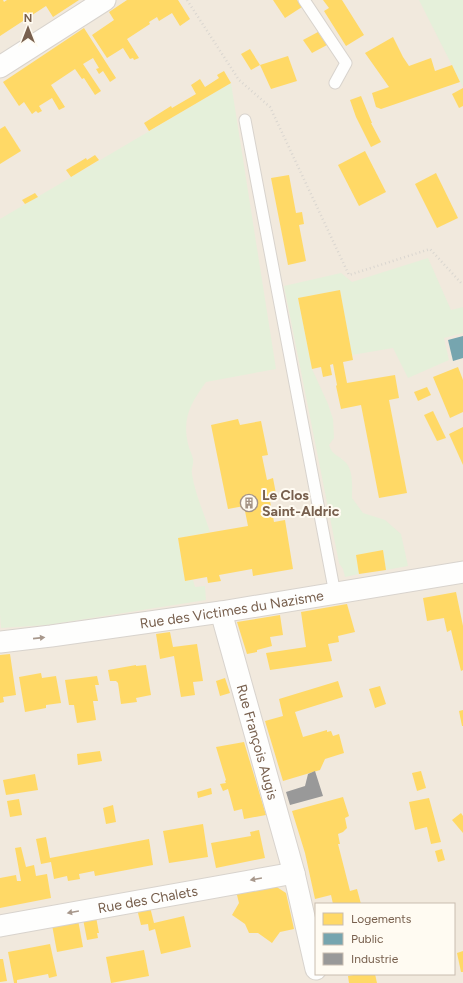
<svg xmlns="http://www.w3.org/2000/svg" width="463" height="983" font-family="Figtree,sans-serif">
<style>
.residential{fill:#f1e9dd;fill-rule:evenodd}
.green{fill:#e5f0da}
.homes{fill:#ffd966}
.public{fill:#76a5af}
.industry{fill:#999}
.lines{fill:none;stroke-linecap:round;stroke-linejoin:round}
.lane-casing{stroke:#d8d3cd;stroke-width:13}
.street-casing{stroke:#d8d3cd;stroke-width:23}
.path{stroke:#dad6d0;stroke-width:2.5;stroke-dasharray:1 3;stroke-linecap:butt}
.lane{stroke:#fefefd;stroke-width:11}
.street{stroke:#fefefd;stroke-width:21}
.oneway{fill:#a7978b}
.labels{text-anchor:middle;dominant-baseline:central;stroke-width:4;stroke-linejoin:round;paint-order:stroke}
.poi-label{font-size:14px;font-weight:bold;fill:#78604e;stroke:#fffbf2;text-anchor:start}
.street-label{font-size:14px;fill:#78604e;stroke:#fffbf2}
</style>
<rect width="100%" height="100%" fill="#f8f6ef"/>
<!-- residential -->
<path class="residential" d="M0 0H463V983H0ZM316 904H454V974H316Z"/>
<!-- green -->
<g class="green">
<path d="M419 0H463V87L425 12Z"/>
<path d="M231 83 276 369 206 382C191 403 182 417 188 444 189 449 192 454 193 459 194 464 191 469 192 474 195 494 204 513 210 532L178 538 185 581 193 580 195 587 205 586 206 600 47 625 1 628 0 614V219Z"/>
<path d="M428 258 451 310 463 307V333L444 338 449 360 408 378 393 348 352 355 340 290 298 298 312 369 328 404 333 419 334 438 329 445C333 456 337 454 344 461 354 469 352 487 352 498L363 513 385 520 401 534 408 566 386 570 383 550 356 555 359 574 345 577 343 569 339 563 284 286 341 273 352 282Z"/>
</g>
<!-- homes -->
<g class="homes">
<path d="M0 0H3L4 2 7 0H79L53 17 46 6 0 36Z"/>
<path d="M127 0H178L190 19 180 26 172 13 159 21 157 17 149 22 150 24 127 39 139 58 134 60 133 58 130 59 123 48 107 58 92 35 114 20 109 12Z"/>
<path d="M273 0H297L302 7 285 18Z"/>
<path d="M323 0H342L364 35 346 46 324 11 329 8Z"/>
<path d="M84 28 116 78 110 82 103 71 99 74 96 69 99 68 93 58 83 64 101 91 95 95 84 78 82 79 75 69 51 85 65 107 59 110 52 98 39 106 42 111 38 113 36 111 32 114 24 102 19 106 3 82Z"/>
<path d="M318 32 327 45 312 53 303 40Z"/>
<path d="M393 37 403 57 411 69 409 66 431 58 435 71 452 65 460 82 381 109 376 107 372 93 389 87 365 53Z"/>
<path d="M250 49 260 65 251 70 241 54Z"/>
<path d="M288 56 297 81 271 89 260 65Z"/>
<path d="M224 71 231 83 149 131 144 123 171 106 172 108 196 94 191 85 200 79 205 87 219 78 217 75Z"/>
<path d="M463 88V106L459 108 452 94Z"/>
<path d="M361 96 372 123H371L381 142 371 147 356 117 350 100Z"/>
<path d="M5 126 21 151 0 164V129Z"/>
<path d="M365 151 386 192 359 206 338 165Z"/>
<path d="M95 155 99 160 71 177 66 170 86 158 87 160Z"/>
<path d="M436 173 458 218 437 228 415 184Z"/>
<path d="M289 175 296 213 302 212 304 224 299 225 306 261 288 265 271 178Z"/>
<path d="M35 193 38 197 25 204 22 200Z"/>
<path d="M340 290 353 360 343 362 347 383 395 375 399 398 389 400 407 493 379 498 361 405 341 409 336 386 337 385 333 364 330 365 332 375 323 377 321 367 312 369 298 298Z"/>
<path d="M458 367 463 380V412L450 418 433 377Z"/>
<path d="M427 387 431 395 418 401 414 392Z"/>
<path d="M433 411 446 438 437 441 424 415Z"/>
<path d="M238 419 240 425 261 421 268 455 262 456 267 480 273 478 277 499 270 501 274 522 285 520 293 569 253 576 252 569 219 575 221 581 208 583 207 577 185 581 178 538 248 526 244 506 228 509 211 425Z"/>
<path d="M463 427V465L449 434Z"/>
<path d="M383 550 386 570 359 574 356 555Z"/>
<path d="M456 592 463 626V670L461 671 451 630 447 632 444 618 427 621 423 598Z"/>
<path d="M347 604 355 632 338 636 339 642 328 644 332 661 270 670 266 653 306 647 301 612Z"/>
<path d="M280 615 283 635 270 637 272 646 257 650V652L247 654 237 622Z"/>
<path d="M170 632 173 647 197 644 203 681 193 682 195 695 181 697 174 656 160 659 156 634Z"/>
<path d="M10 654 16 695 3 697 4 702 0 703V655Z"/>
<path d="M136 665V666L146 665 151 695 136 698 137 702 121 704 118 683 116 681H110L108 670Z"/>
<path d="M41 673 42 678 56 676 61 703 46 705V708L25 712 19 677Z"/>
<path d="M97 676 99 685H95L98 701H93L96 720 77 723 74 705H69L65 680Z"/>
<path d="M225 678 230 693 220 696 216 681Z"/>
<path d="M338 681 343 697 295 712 303 737 327 730V732L331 731 333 736 339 734 344 753 325 759 320 770 283 781 265 721 283 716 279 699Z"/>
<path d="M380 686 386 704 375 708 369 689Z"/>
<path d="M463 710V726H462L459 711Z"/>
<path d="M244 742 266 815 244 819 242 809 234 811 228 789 223 791 220 784 226 783 225 781 226 780 216 747Z"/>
<path d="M100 751 102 761 78 765 77 754Z"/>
<path d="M421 771 426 788 417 791 412 773Z"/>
<path d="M35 774 38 790 6 795 3 780Z"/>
<path d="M211 788 212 794 198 798 197 792Z"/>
<path d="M343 797 349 816 345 818 347 828 343 832 338 834 340 844H338L350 891 357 889 361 904H333L331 895 315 899 305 853 292 811Z"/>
<path d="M429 798 441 842 431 844 427 827 415 830 409 802Z"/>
<path d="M19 799 22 815 10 817 7 801Z"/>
<path d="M113 805 116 822 106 824 103 808Z"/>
<path d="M461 813 463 816V833L452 820Z"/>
<path d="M203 824 208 857 169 863 163 831Z"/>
<path d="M259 830 265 858 216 868 211 843 251 836 250 832Z"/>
<path d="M46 837 50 858 149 839 153 865 95 876 94 871 79 874 80 879 68 881 67 876 54 879 51 862 41 864 36 839Z"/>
<path d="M21 847 26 867 34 865 36 876 47 874 51 898 0 908V878L16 875 17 881H21L15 848Z"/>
<path d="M442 849 445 860 438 862 435 851Z"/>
<path d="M272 884 286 893 294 929 280 932 272 943 258 933H249L245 924 232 915 239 903 236 891Z"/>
<path d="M150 907 154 923 184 916 191 947 161 954 155 929 149 931 148 924 141 925 137 909Z"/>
<path d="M96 917 99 933H97L98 938 87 940 83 919Z"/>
<path d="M78 920 83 947 57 952 52 925Z"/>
<path d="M50 944 57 976 49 978 48 974 17 980V983H14L8 952Z"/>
<path d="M144 950 149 976 111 983 106 957Z"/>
<path d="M463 951V972H461L457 953Z"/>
<path d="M0 959H3L7 981 0 982Z"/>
<path d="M359 974H375L377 983H349L348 976Z"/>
</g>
<!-- public -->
<path class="public" d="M463 336V358L453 361 448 340Z"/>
<!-- industry -->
<path class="industry" d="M315 771 323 796 290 805 286 792 305 786 308 774Z"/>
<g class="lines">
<defs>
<g id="lane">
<path d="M304 0 346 63 335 83"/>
<path d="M245 120 335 594"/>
</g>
<g id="street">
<path d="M0 67 105 0"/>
<path id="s1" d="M221 612 294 873 316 969"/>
<path id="s2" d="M0 642 51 636 221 612 463 572"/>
<path id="s3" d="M0 926 294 873"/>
</g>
</defs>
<!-- lane casing -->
<use href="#lane" class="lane-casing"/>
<!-- street casing -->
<use href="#street" class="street-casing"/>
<!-- path -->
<path class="path" d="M187 0 239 80 270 107 349 275 430 249 463 285"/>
<!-- lane -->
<use href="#lane" class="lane"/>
<!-- street -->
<use href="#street" class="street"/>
</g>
<!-- one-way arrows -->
<defs><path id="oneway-solid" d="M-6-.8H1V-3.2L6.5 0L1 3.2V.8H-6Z"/></defs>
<g class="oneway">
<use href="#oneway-solid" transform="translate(39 638) rotate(-6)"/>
<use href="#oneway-solid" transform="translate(256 879) rotate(170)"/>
<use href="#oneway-solid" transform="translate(73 912) rotate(170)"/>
</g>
<!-- icons -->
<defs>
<symbol id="building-ring" viewBox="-11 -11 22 22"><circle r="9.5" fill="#fffbf2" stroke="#a59486" stroke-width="1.5"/><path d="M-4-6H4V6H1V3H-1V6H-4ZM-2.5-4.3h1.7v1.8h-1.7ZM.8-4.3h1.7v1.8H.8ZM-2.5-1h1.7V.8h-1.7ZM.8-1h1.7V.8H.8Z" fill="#a59486"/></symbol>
</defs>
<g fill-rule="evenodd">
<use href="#building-ring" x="239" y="493" width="20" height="20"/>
</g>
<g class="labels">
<!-- poi labels -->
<g class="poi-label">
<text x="262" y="495">Le Clos<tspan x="262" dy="16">Saint-Aldric</tspan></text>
</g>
<!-- street labels -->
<g class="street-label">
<text stroke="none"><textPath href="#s2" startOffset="234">Rue des Victimes du Nazisme</textPath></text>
<text stroke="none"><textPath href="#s1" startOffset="135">Rue François Augis</textPath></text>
<text stroke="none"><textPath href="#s3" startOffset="150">Rue des Chalets</textPath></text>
</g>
</g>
<!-- legend -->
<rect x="315" y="903" width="140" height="72" fill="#fffbf2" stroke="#c9bdb0"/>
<rect x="323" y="913" width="20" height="12" fill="#ffd966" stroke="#c9bdb0"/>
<text x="351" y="923" font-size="12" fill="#78604e">Logements</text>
<rect x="323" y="933" width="20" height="12" fill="#76a5af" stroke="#c9bdb0"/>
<text x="351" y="943" font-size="12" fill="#78604e">Public</text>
<rect x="323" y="953" width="20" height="12" fill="#999999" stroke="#c9bdb0"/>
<text x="351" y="963" font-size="12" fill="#78604e">Industrie</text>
<!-- north arrow -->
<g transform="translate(28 28)" stroke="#fffbf2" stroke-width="3" paint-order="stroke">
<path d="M0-3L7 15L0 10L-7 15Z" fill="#78604e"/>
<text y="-6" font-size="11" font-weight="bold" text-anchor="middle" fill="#78604e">N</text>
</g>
</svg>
